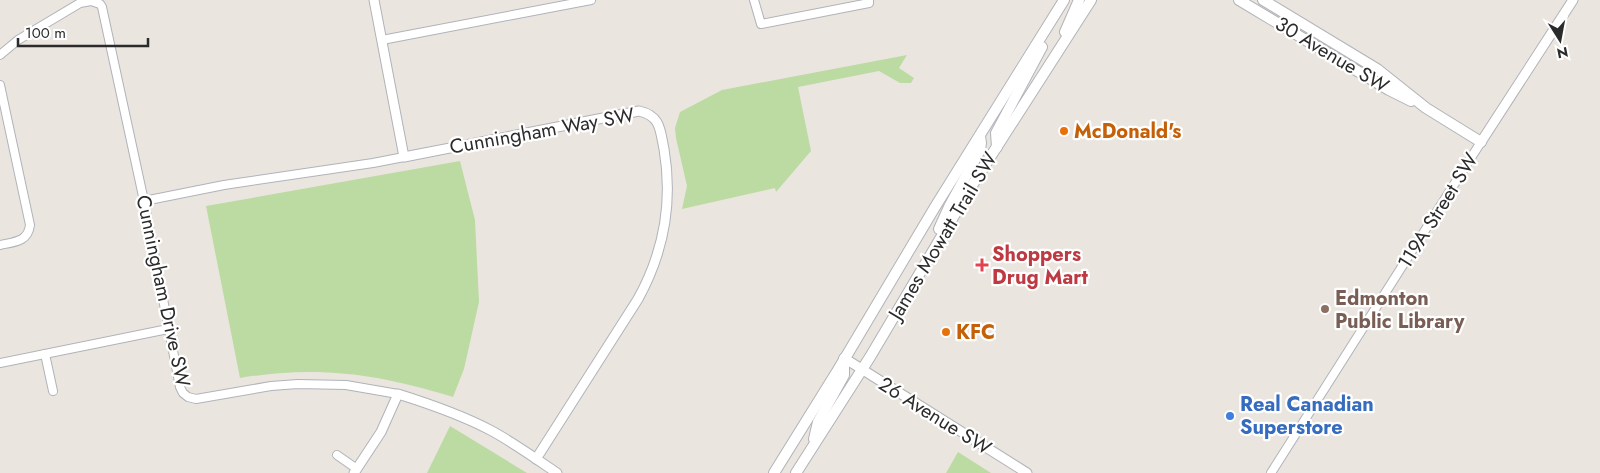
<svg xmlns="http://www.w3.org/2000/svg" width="1600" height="473" font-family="Jost,sans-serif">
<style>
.green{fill:#bcdba2}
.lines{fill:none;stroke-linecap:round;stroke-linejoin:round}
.minor-casing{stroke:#b0b3ba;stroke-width:10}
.tertiary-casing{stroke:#b0b3ba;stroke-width:11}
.secondary-casing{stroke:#b0b3ba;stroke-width:12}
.minor{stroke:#fff;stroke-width:8}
.tertiary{stroke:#fff;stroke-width:9}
.secondary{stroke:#fff;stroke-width:10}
.food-dot{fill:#e8710a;stroke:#fff;stroke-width:2}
.health-dot{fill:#e0444e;stroke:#fff;stroke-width:2}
.education-dot{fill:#8d6e63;stroke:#fff;stroke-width:2}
.shop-dot{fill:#3f7fe0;stroke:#fff;stroke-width:2}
.labels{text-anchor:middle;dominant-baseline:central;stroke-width:4.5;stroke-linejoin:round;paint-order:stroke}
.street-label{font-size:20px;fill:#2b2b2b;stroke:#fff}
.food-label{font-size:20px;font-weight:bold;fill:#c56008;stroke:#fff;text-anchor:start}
.health-label{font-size:20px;font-weight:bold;fill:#be3a42;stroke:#fff;text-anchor:start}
.education-label{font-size:20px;font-weight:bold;fill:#785e54;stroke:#fff;text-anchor:start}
.shop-label{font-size:20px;font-weight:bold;fill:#366cbe;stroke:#fff;text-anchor:start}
</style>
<rect width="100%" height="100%" fill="#ebe5df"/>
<!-- green -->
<g class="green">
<path d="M907 55 899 68 914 78 911 83H900L879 71 798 87 811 151 776 192 775 188 682 209 687 186 676 138 675 128 680 112 722 90Z"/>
<path d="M460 161 475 220 479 302 464 369 453 397C378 374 318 365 240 378L206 206Z"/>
<path d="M450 426 527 473H427Z"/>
<path d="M958 452 991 473H946Z"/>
</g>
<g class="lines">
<defs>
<g id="minor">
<path d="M754 0 761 24 869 3V0"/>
<path d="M382 40 591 0"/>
<path d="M0 55 18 40 80 3 91 1 100 4 102 7 144 201 180 387 183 393 188 397 196 399 271 386 298 384 346 385 398 394"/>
<path d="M0 85 30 225C28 242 14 242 0 245"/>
<path d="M144 201 224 185 373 163 404 157"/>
<path d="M45 354 53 391"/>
<path d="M0 363 168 329"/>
<path d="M337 455 357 469"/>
<path d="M1271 473 1481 142"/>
</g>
<g id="tertiary">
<path d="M374 0 404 157 639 111C661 116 660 130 664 149 673 202 664 252 638 299L536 459"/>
<path d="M1481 142 1573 0"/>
<path d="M844 358 1027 473"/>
<path d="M354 473 381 432 398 394C430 404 462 415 492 431 514 443 535 458 557 473"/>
</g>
<g id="secondary">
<path d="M1239 0 1389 90 1411 101"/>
<path d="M1263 0 1377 69 1426 108 1481 142"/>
<path d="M1065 32 1079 0"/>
<path d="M997 147 996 133 1042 47"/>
<path d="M939 229 949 207 980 150 981 143 980 136"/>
<path d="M814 439 818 422 844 375V359"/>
<path d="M774 473 838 370 935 207 1064 0"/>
<path d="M796 473 870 357 971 187 1091 0"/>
</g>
</defs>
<!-- minor casing -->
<use href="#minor" class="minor-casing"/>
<!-- tertiary casing -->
<use href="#tertiary" class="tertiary-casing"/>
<!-- secondary casing -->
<use href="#secondary" class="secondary-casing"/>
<!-- minor -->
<use href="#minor" class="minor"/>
<!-- tertiary -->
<use href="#tertiary" class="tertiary"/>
<!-- secondary -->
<use href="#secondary" class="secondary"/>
</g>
<!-- markers -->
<g class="food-dot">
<circle cx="1064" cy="131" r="5"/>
<circle cx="946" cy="332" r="5"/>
</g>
<path class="health-dot" d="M979.5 257.5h5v5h5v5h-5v5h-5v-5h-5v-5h5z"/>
<circle class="education-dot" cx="1325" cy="309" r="5"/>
<circle class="shop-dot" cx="1230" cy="416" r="5"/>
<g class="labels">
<!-- street labels -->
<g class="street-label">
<text transform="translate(1332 55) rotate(31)">30 Avenue SW</text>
<text transform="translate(542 131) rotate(-10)">Cunningham Way SW</text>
<text transform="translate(1438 211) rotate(-58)">119A Street SW</text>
<text transform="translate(943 236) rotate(-59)">James Mowatt Trail SW</text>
<text transform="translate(163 291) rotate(78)">Cunningham Drive SW</text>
<text transform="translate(935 416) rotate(32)">26 Avenue SW</text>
</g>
<!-- food labels -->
<g class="food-label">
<text x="1074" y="131">McDonald's</text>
<text x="956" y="332">KFC</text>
</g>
<!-- health labels -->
<g class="health-label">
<text x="992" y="254">Shoppers<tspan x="992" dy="23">Drug Mart</tspan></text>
</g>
<!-- education labels -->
<g class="education-label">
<text x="1335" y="298">Edmonton<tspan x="1335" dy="23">Public Library</tspan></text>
</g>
<!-- shop labels -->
<g class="shop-label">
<text x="1240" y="404">Real Canadian<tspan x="1240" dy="23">Superstore</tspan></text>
</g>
</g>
<!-- north arrow -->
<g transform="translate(1560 40) rotate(169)" stroke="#ffffff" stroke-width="4" paint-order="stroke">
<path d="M0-4L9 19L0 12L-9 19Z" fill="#2b2b2b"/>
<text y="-8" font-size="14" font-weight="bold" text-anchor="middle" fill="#2b2b2b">N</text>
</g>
<!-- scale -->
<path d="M18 38v8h130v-8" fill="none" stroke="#2b2b2b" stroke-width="2.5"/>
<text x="25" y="38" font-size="15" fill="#2b2b2b" stroke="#ffffff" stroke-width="4" paint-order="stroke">100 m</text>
</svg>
